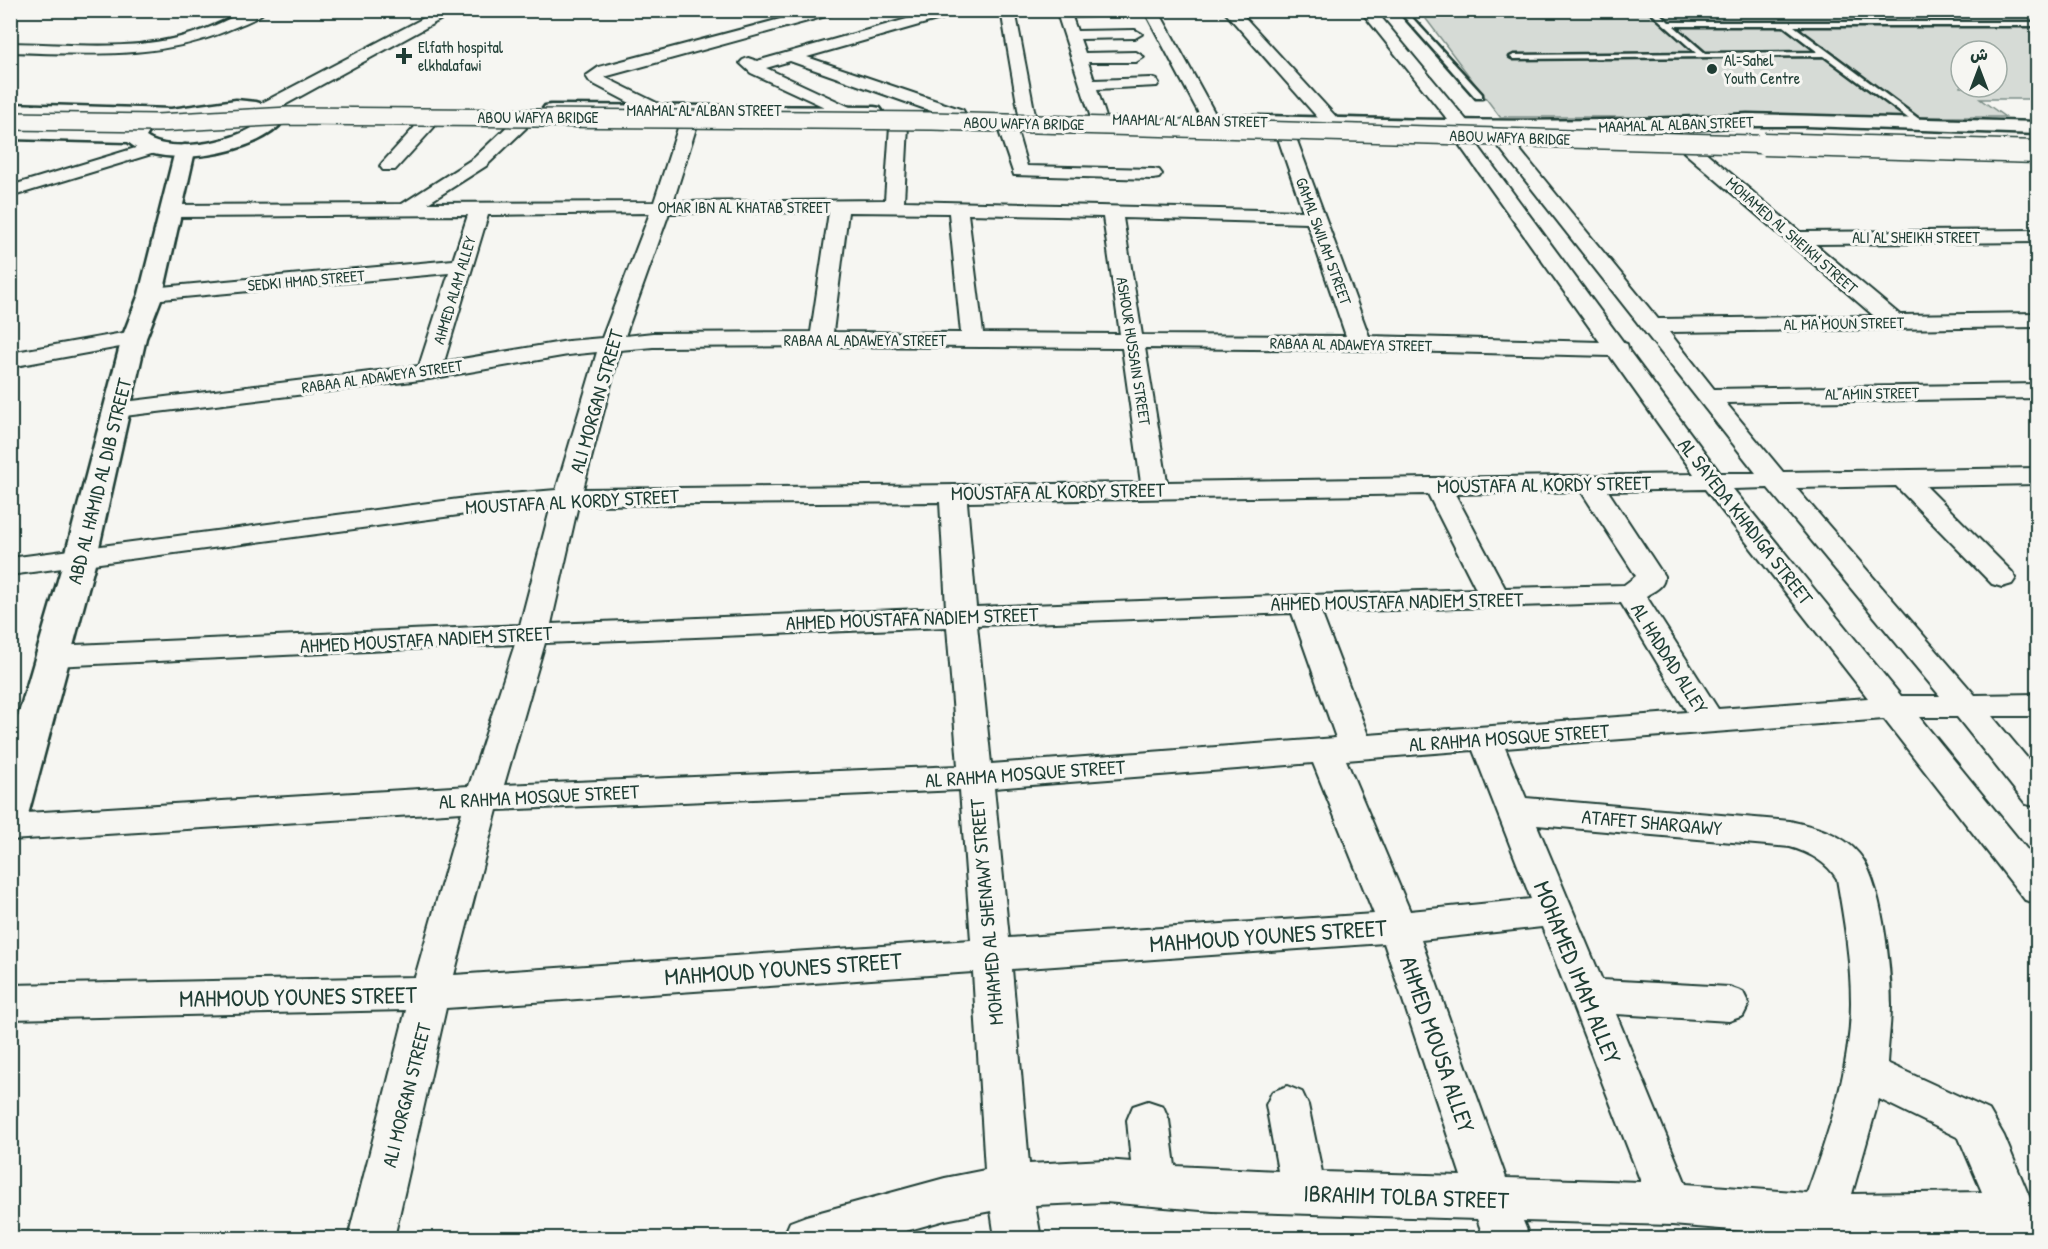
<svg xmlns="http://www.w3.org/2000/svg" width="2048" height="1249" font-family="'Patrick Hand','Playpen Sans Arabic',sans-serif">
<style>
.green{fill:#d6dbd6;stroke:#7a8c85;stroke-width:1.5;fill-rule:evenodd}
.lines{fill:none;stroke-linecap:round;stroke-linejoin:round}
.lane-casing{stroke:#1f3d34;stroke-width:5}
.street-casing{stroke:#1f3d34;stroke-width:4}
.secondary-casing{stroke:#1f3d34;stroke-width:5}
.primary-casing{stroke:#1f3d34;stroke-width:5}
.lane{fill:#f6f6f2;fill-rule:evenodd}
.street{fill:#f6f6f2;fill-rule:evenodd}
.secondary{fill:#f6f6f2;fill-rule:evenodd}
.primary{fill:#f6f6f2;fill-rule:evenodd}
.primary-bridge-far1-casing{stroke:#1f3d34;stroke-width:20;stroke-linecap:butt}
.primary-bridge-casing{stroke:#1f3d34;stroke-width:25;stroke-linecap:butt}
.primary-bridge-far1{stroke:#f6f6f2;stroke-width:17}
.primary-bridge{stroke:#f6f6f2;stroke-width:22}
.poi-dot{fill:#1f3d34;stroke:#f6f6f2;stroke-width:2}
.labels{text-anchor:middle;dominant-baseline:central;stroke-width:6;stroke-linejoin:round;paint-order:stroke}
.far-poi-label{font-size:16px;fill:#1f3d34;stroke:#f6f6f2;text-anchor:start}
.far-street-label{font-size:16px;fill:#1f3d34;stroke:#f6f6f2}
.street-label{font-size:20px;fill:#1f3d34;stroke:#f6f6f2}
.near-street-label{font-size:24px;fill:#1f3d34;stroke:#f6f6f2}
</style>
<rect width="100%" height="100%" fill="#f6f6f2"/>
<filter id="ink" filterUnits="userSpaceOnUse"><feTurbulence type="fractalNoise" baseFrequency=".0167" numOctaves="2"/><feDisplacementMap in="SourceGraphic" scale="12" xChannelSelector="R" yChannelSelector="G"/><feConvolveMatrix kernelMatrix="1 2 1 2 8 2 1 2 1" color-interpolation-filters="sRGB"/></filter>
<g filter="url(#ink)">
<!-- green -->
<path class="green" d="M1420 11H2037V99H1980L2005 117H1500ZM1961 51H1997V87H1961Z"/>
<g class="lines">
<defs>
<g id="lane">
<path d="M1398 10H1405L1482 94V98H1476Z"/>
<path d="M1648 10H1656L1669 22H2038V26H1794L1923 122V126L1920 127 1824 56 1514 59 1510 57 1514 55 1696 53ZM1674 26H1784L1818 52 1705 53Z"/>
</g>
<g id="street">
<path d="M247 10H266C258 19 244 23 233 28 163 60 86 54 10 52V43C70 44 134 52 191 34 211 28 229 19 247 10Z"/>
<path d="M439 10H458L270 113H258L256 109 258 105Z"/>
<path d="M814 10H839L837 13 604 77 663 106 665 110 663 114H651L590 82 586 76 599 67Z"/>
<path d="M939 10H963L961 13 807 57 963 110 965 114 963 118H951L790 61 766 68 852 108 854 112 846 117 751 73 740 63 743 60 748 58 757 61Z"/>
<path d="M1001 10H1015L1035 115 1033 119H1021L1019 115Z"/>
<path d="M1056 10H1130L1128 14 1123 15 1072 17 1077 31 1135 30 1142 34 1135 38 1080 39 1085 53 1136 52 1144 57 1136 62H1088L1094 80 1151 78 1157 80 1159 83 1157 86 1097 89 1106 117 1104 121H1092Z"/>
<path d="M1144 10H1158L1219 121 1217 125H1205L1203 121Z"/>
<path d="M1223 10H1238L1338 119 1340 123 1338 127H1326Z"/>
<path d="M1360 10H1375L1468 122 1471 126 1468 130H1456Z"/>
<path d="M429 117 435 118 437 122 435 126 395 170H383L380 166 383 162 423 118Z"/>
<path d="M520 119 526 120 528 124 526 128 486 166 428 203 654 202 679 125 682 121H694L697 125 673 202 885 200 890 126 893 122H905L908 126 904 201 1303 211 1278 138 1281 134H1293L1296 138 1369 336 1600 342 1458 143 1461 139H1473L1624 343 1627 344 1629 351 1720 473H1756L1499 147 1496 143 1499 139H1511L1658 319 1874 316 1684 152 1681 148 1684 144H1696L1800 232 2038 230V242L1815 244 1900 315 2038 313V327L1669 332 1714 389 2038 384V398L1726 403 1783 472 2038 468V484L1926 486 2012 572 2016 578 2012 584 2002 587 1992 584 1896 486 1796 488 1975 695 2038 694V716H1992L2038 771V807L2026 804 1957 717H1919L2038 863V904L2025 900 1884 719 1505 748 1526 798 1790 821C1815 827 1842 833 1859 854 1882 881 1891 967 1891 1004 1891 1024 1888 1044 1887 1063L1989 1110 2004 1136 2036 1213 2038 1238H1999L1998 1235 1807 1238 1806 1236 1672 1225 1523 1221 1530 1238H1484L1477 1219 1213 1211 1105 1202 1035 1205 1041 1238H995L991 1211 945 1220 881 1238H783L790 1222 806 1216 945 1178 985 1170 973 972 446 1008 394 1238H348L406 1010 10 1019V985L415 977 462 812 10 840V814L469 786 515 644 53 666 42 663 38 656 42 649 53 646 520 625 551 506 474 513 10 575V558L474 497 556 490 597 352 568 355 429 379 116 417 107 415 104 410 107 405 116 403 419 366 449 273 151 300 143 299 140 294 143 289 151 288 453 260 468 215 171 217 164 215 161 211 164 207 171 205 402 204 474 158 514 120ZM829 212 811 332 653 333 625 336 669 213ZM848 212 949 213 961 333 833 332ZM650 213 602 338 568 341 444 362 488 215ZM968 214 1103 217 1120 334 983 333ZM1123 218 1307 223 1346 336 1142 335ZM821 346 1122 348 1141 483 583 489 620 350 653 347ZM1145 348 1360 350 1610 356 1694 474 1167 482ZM1768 488 1940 696H1901L1733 489ZM1705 489 1868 698 1718 709 1646 596C1654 591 1665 587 1664 576L1608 491ZM1581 491 1636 576 1624 585 1505 588 1455 494ZM1428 494 1476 589 976 607 967 502ZM940 502 946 608 551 624 578 505ZM1621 603 1687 712 1368 735 1321 612ZM1292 613 1336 738 991 764 977 625ZM947 627 958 766 504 785 545 643ZM1473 750 1531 899 1410 911 1346 760ZM1313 763 1374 914 1009 938 994 788ZM960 790 971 940 454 975 497 810ZM1537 825 1790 847C1808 852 1827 862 1837 879 1844 920 1851 960 1851 1002 1851 1067 1829 1133 1807 1193L1686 1184 1616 1014 1729 1021 1743 1016 1749 1004 1743 992 1729 987 1602 980ZM1542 927 1641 1182 1506 1178 1421 940ZM1384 943 1461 1176 1322 1172 1308 1105 1302 1092 1287 1086 1272 1092 1266 1105 1278 1171 1175 1166 1169 1120 1163 1106 1148 1101 1133 1106 1127 1120 1131 1162 1105 1160 1029 1164 1012 969ZM1879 1099 1959 1138 1982 1192 1852 1194Z"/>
<path d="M1007 123 1013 124 1016 128 1027 166 1153 169 1159 170 1162 174 1159 178 1153 179 1014 175 998 128 1001 124Z"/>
<path d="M152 143 158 144 161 148 158 152 10 197V186Z"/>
<path d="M134 331 142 333 145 338 142 343 10 367V353Z"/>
</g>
<path id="secondary" d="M185 145 192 147 195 151 163 294 146 338 97 556 29 811 24 821 10 825V744L65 556 122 338 139 294 175 151 178 147Z"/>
<g id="primary">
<path d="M236 100 256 102 279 109 284 120C261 154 159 171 128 142L10 139V127L131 130 143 119 10 114V104L171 109ZM236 110 265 116V119C244 140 172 156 146 137 157 114 213 112 236 110Z"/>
<path d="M551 105 874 107 880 108 883 112 880 116 874 117 545 114 542 110 545 106Z"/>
<path d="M1747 114 2038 122V134L1806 126H1747L1658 132 1568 134 1222 127 1215 125 1213 121 1215 117 1222 115C1397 119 1572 126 1747 114Z"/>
</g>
</defs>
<!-- lane casing -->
<use href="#lane" class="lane-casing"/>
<!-- street casing -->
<use href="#street" class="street-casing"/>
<!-- secondary casing -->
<use href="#secondary" class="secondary-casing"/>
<!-- primary casing -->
<use href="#primary" class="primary-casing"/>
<!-- lane -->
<use href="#lane" class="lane"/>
<!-- street -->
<use href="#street" class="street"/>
<!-- secondary -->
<use href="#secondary" class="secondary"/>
<!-- primary -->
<use href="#primary" class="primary"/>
<defs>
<path id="primary-bridge-far1" d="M10 121 157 123 289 116 932 121 1818 146"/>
<path id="primary-bridge" d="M1764 144 2038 152"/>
</defs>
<!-- primary-bridge-far1 casing -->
<use href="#primary-bridge-far1" class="primary-bridge-far1-casing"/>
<!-- primary-bridge casing -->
<use href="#primary-bridge" class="primary-bridge-casing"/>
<!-- primary-bridge-far1 -->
<use href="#primary-bridge-far1" class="primary-bridge-far1"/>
<!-- primary-bridge -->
<use href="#primary-bridge" class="primary-bridge"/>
</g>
</g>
<!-- markers -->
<g class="poi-dot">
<path d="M401 47h6v6h6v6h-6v6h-6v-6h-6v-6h6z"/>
<circle cx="1712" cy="69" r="6"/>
</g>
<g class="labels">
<!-- far-poi labels -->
<g class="far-poi-label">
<text x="418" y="47">Elfath hospital<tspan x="418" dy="18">elkhalafawi</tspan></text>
<text x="1724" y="60">Al-Sahel<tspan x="1724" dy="18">Youth Centre</tspan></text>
</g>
<!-- far-street labels -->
<g class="far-street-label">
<text x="704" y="110">MAAMAL AL ALBAN STREET</text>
<text x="538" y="117">ABOU WAFYA BRIDGE</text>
<text transform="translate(1190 120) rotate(1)">MAAMAL AL ALBAN STREET</text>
<text transform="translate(1024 123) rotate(1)">ABOU WAFYA BRIDGE</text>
<text transform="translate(1676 124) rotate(-2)">MAAMAL AL ALBAN STREET</text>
<text transform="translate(1510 137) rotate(2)">ABOU WAFYA BRIDGE</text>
<text x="744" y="207">OMAR IBN AL KHATAB STREET</text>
<text transform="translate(1792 235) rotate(41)">MOHAMED AL SHEIKH STREET</text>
<text x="1916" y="237">ALI AL SHEIKH STREET</text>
<text transform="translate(1324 241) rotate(70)">GAMAL SWILAM STREET</text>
<text transform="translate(306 280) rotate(-5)">SEDKI HMAD STREET</text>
<text transform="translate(454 290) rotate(-73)">AHMED ALAM ALLEY</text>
<text transform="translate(1844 323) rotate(-1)">AL MA'MOUN STREET</text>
<text x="865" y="340">RABAA AL ADAWEYA STREET</text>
<text transform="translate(1351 344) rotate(1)">RABAA AL ADAWEYA STREET</text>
<text transform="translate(1134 351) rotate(81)">ASHOUR HUSSAIN STREET</text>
<text transform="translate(382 376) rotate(-8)">RABAA AL ADAWEYA STREET</text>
<text transform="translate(1872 393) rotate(-1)">AL AMIN STREET</text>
</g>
<!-- street labels -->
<g class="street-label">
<text transform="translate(596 401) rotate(-74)">ALI MORGAN STREET</text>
<text transform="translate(99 481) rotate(-76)">ABD AL HAMID AL DIB STREET</text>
<text transform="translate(1544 484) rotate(-1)">MOUSTAFA AL KORDY STREET</text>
<text transform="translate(1058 491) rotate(-1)">MOUSTAFA AL KORDY STREET</text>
<text transform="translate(572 501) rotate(-3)">MOUSTAFA AL KORDY STREET</text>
<text transform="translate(1746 521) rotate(52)">AL SAYEDA KHADIGA STREET</text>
<text transform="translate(1397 601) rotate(-1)">AHMED MOUSTAFA NADIEM STREET</text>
<text transform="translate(912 618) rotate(-2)">AHMED MOUSTAFA NADIEM STREET</text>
<text transform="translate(426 639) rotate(-3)">AHMED MOUSTAFA NADIEM STREET</text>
<text transform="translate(1670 658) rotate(58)">AL HADDAD ALLEY</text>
<text transform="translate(1509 737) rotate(-4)">AL RAHMA MOSQUE STREET</text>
<text transform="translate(1025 773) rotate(-4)">AL RAHMA MOSQUE STREET</text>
<text transform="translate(539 796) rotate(-3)">AL RAHMA MOSQUE STREET</text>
<text transform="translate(1652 822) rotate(5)">ATAFET SHARQAWY</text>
<text transform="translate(986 912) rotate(-95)">MOHAMED AL SHENAWY STREET</text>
<text transform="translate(406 1095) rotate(-76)">ALI MORGAN STREET</text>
</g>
<!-- near-street labels -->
<g class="near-street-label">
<text transform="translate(1268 935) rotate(-4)">MAHMOUD YOUNES STREET</text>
<text transform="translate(783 968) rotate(-4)">MAHMOUD YOUNES STREET</text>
<text transform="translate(1578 972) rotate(68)">MOHAMED IMAM ALLEY</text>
<text transform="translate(298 996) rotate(-1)">MAHMOUD YOUNES STREET</text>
<text transform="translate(1438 1044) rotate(71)">AHMED MOUSA ALLEY</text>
<text transform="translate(1406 1196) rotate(2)">IBRAHIM TOLBA STREET</text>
</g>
</g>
<!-- margin -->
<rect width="2048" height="1249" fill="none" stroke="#f6f6f2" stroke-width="36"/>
<rect x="18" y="18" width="2012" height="1213" fill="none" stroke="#1f3d34" stroke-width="2" filter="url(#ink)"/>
<!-- north arrow -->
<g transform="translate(1979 69)"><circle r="28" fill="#f6f6f2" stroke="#a0aca6" stroke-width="1.5"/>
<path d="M0-4.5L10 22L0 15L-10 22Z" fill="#1f3d34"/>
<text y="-9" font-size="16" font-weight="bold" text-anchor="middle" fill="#1f3d34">ش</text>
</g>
</svg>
